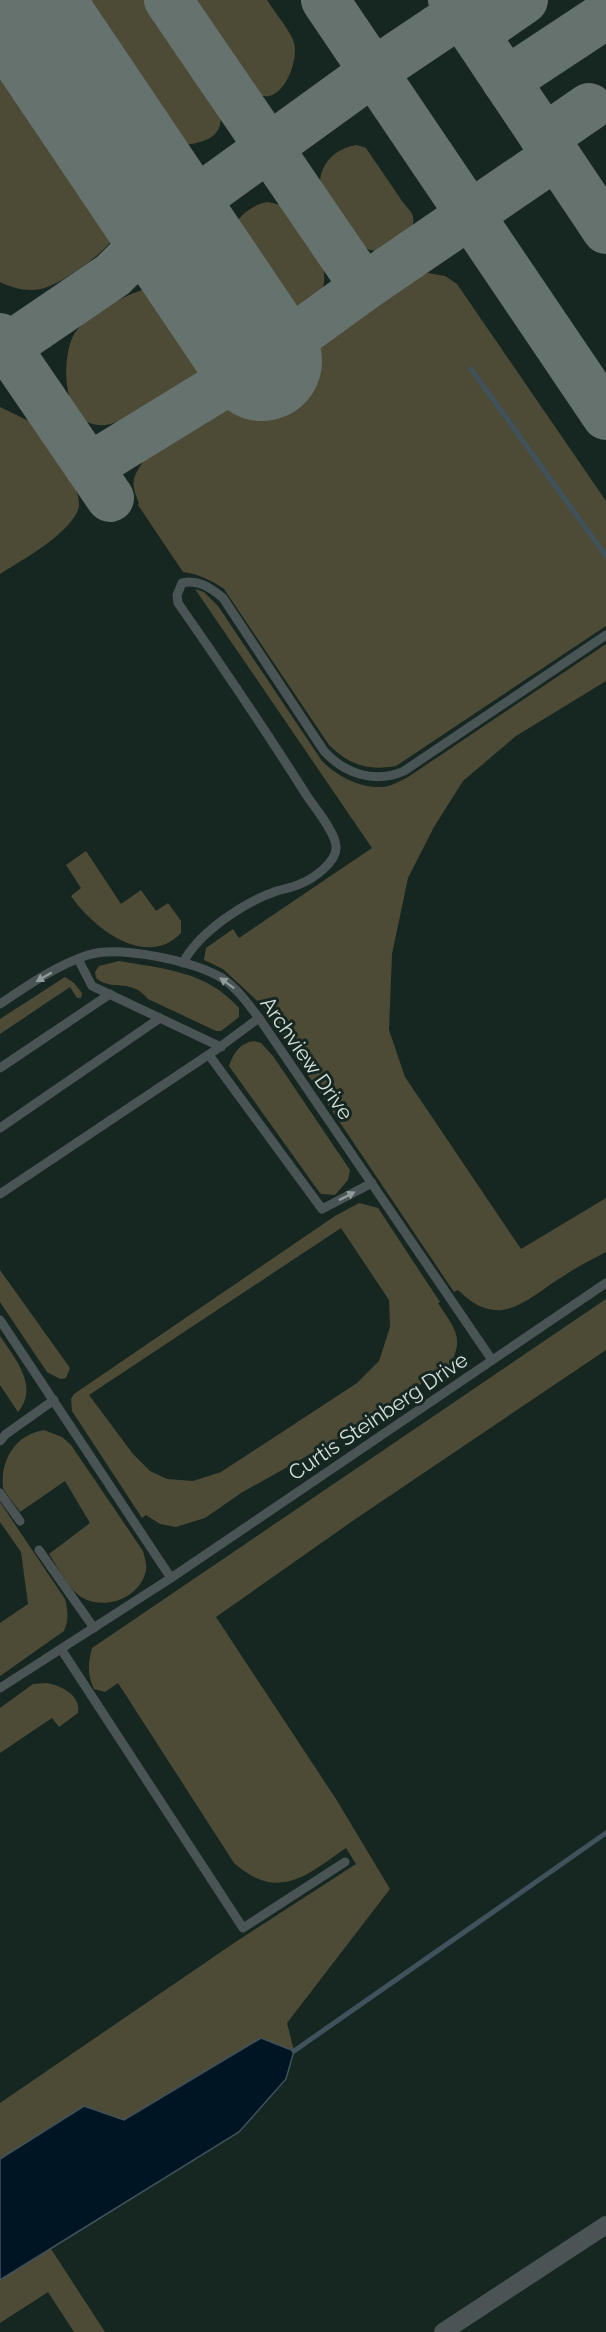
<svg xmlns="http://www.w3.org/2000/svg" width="606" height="2332" font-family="Raleway,sans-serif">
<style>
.green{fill:#4d4b36;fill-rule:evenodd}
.water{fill:#001524;stroke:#40525b;stroke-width:1.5}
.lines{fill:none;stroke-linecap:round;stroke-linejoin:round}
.stream{stroke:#40525b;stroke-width:5}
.taxiway{stroke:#65726e;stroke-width:48}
.runway{stroke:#65726e;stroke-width:120}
.lane{stroke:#4b5455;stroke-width:9}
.street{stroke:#4b5455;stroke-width:18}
.oneway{fill:#909a98}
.labels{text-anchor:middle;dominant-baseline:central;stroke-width:6;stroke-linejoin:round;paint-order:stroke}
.street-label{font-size:21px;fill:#d6e0dc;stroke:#162621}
</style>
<rect width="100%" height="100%" fill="#162621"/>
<!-- green -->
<g class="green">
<path d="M57 0H148L220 106C222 118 222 131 210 138 160 164 127 103 104 69 88 46 73 23 57 0Z"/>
<path d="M187 0H267C275 13 287 26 293 40 300 55 287 93 269 96 262 97 256 94 250 91Z"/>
<path d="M0 24 120 201C119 214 119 226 113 238 104 254 60 285 41 289 27 292 13 288 0 282Z"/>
<path d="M357 145 366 148C378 166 390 183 402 201 405 205 411 211 413 216 415 227 409 237 400 243 371 264 350 240 334 217 331 211 325 204 322 197 314 170 331 149 357 145Z"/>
<path d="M267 202C275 203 282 205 289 209 296 214 301 224 306 231 321 255 338 287 307 307 278 326 261 301 246 279 241 271 233 261 230 251 225 227 246 206 267 202Z"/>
<path d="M428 273 445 276 457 284 606 501V626L396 766C368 771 349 765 329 745L224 589C211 580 199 574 183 572L138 505 139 503C127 476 137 475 147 454L413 276Z"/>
<path d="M146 289 162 290 184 300 186 298C199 319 214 335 203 361 202 365 198 369 197 373L125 421 124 419C118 421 112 424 106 425 63 430 60 364 73 336 83 317 126 294 146 289Z"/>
<path d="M0 407 31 422 33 421C45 439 86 489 78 510 68 535 22 560 0 574Z"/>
<path d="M195 589 204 592 218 606 322 761C337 776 359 788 381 787 390 787 400 781 408 777L606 644V681L516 736 463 781 434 827 408 878 392 954 389 1030 405 1077 521 1249 606 1198V1252C592 1260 578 1266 565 1275 526 1299 500 1332 458 1290L454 1292 306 1072 268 1011 223 969 204 960 206 948 233 929 239 938 372 848Z"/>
<path d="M86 851 121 904 141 890 156 911 168 903 181 921V933C146 970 92 927 71 896L81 888 66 865Z"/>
<path d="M119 961C165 969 206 971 239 1008V1017L221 1031H216L148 999C130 977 112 992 96 978L95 972 99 966Z"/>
<path d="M65 977 74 983 82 993 81 998H77L70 987 0 1034V1019Z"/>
<path d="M254 1041 261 1043 273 1056 350 1170 348 1180 335 1195 321 1194 317 1189 229 1066C233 1053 240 1043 254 1041Z"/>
<path d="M359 1203 378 1208 440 1302 438 1303C454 1328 465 1337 450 1365L341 1437 241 1493 205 1518 176 1527 160 1524 146 1515 142 1518 72 1411 71 1399 74 1394 335 1216ZM341 1228 389 1300 390 1327 379 1361 357 1383 221 1472 193 1481 167 1479 150 1471 133 1454 89 1395Z"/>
<path d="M0 1270 70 1368 66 1378 60 1379 47 1372 0 1302Z"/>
<path d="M606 1299V1350L354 1520 216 1617 336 1799 390 1889 287 2023 294 2051 261 2039 124 2120 84 2106 0 2159V2103L234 1943 356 1864 346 1848C306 1876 278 1902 234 1863L118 1683 105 1692 94 1689C87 1673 88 1664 92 1648Z"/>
<path d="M0 1336C14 1357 40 1387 18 1412L0 1385Z"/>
<path d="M44 1430 62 1437 71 1445 143 1551C145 1559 148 1567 145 1574 137 1599 105 1610 83 1598 68 1589 59 1569 49 1554L90 1523 65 1481 20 1512C15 1504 7 1496 3 1488 0 1457 18 1434 44 1430Z"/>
<path d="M0 1502 65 1599C68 1611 69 1619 64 1631L0 1676V1623L28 1604 21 1552 0 1522Z"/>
<path d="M47 1683C62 1686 81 1695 78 1713L59 1727 52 1718 0 1753V1708L33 1684Z"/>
<path d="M51 2249 105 2332H74L48 2292 0 2323V2280Z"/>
</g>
<!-- water -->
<path class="water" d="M261 2038 294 2051 286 2079 239 2132 0 2280V2159L84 2106 124 2120Z"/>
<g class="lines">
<!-- stream -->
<g class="stream">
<path d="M471 369 606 556"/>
<path d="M294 2051 606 1833"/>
</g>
<!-- taxiway -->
<g class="taxiway">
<path d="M168 0 364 287"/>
<path d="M325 0 606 416"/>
<path d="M452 0 606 230"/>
<path d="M475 34 524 0"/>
<path d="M506 81 606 15"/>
<path d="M544 138 589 107"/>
<path d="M0 337 110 498"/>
<path d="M0 352 113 275 167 221 373 72 461 13"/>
<path d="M89 467 262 361 364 287 556 156"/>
</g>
<!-- runway -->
<path class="runway" d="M19 0 262 361"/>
<!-- lane -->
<g class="lane">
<path d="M78 959 92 986 221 1047"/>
<path d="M183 963C198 933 243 903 274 892 282 889 292 888 300 884 313 879 337 862 336 847 336 833 315 808 307 796 266 731 222 666 178 603L177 595 182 583C199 579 211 588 223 598L324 751C345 774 375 784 404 771L606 635"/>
<path d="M0 1004C27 986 57 965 88 955 120 945 193 961 222 978 237 988 248 1004 259 1018L492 1360"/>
<path d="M209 1055 322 1209 372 1183"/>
<path d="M0 1068 110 994"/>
<path d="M0 1128 160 1018"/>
<path d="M0 1194 217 1049 259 1018"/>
<path d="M0 1320 171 1578"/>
<path d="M0 1441 6 1434 54 1400"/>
<path d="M0 1493 20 1521"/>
<path d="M39 1550 94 1628"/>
<path d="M61 1649 243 1928 345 1862"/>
<path d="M0 1688 171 1578 606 1283"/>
</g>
<!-- street -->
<path class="street" d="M443 2332 606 2225"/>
</g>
<!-- one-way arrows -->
<defs><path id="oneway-solid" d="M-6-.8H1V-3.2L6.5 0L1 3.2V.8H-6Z" transform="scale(1.5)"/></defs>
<g class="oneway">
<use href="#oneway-solid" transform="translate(44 977) rotate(150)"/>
<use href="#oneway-solid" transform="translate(227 983) rotate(-143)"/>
<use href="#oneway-solid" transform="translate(347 1196) rotate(-27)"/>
</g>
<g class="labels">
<!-- street labels -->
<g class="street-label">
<text transform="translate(307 1058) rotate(55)">Archview Drive</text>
<text transform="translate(378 1416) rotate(-34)">Curtis Steinberg Drive</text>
</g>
</g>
</svg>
